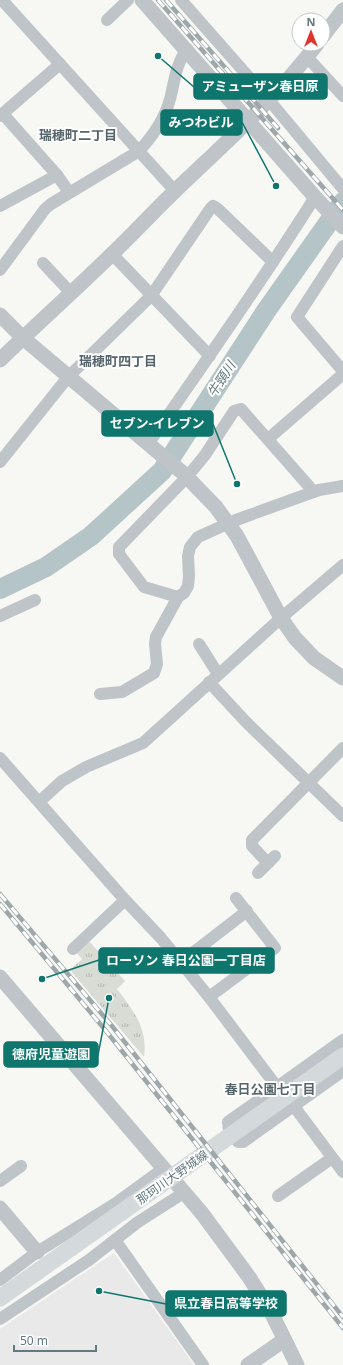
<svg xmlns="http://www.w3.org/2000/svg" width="343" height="1365" font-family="'Noto Sans','Noto Sans JP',sans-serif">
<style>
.built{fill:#e8e9e8}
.park{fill:url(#park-tufts)}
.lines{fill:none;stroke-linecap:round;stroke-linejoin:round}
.river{stroke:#b5c4c6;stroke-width:20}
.minor{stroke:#bec4c7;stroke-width:12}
.tertiary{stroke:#bec4c7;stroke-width:15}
.secondary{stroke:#d4d9db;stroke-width:17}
.rail-casing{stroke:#9ea8ab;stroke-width:4.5}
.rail{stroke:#fff;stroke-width:3;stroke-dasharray:9;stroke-linecap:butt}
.labels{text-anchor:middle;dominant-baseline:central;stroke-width:4;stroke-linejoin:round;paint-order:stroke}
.street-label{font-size:12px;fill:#63787f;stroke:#fff}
.neighbourhood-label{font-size:13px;font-weight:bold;fill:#55656a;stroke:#fff}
.water-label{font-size:13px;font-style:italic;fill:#5e777a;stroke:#fff}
.leader{fill:none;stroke:#0f766e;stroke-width:1.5}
.callout-dot{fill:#0f766e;stroke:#fff;stroke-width:1.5}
.callout{fill:#0f766e;stroke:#0f766e;stroke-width:1.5}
.callout-label{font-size:13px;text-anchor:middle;font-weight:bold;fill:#fff}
</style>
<defs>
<pattern id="park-tufts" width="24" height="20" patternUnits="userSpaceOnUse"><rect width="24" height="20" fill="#d8dcd4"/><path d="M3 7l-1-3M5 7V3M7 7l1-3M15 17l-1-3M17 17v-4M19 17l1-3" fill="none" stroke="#b3b7b1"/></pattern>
</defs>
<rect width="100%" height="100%" fill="#f7f7f4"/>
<!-- built -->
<path class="built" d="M114 1253 194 1365H0V1329Z"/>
<!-- park -->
<path class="park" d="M88 940 125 981 117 989C133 1010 148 1028 144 1057L70 970 82 959 75 951Z"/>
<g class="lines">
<!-- river -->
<path class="river" d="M0 589 46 567 91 536 162 471 266 311 343 202"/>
<!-- minor -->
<g class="minor">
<path d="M2 0 175 191"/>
<path d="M181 0 269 100 343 189"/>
<path d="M107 20 128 0"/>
<path d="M307 57 343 96"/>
<path d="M3 114 57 175 69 192"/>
<path d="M0 116 60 64"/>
<path d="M0 206 57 175"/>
<path d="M343 246 297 317 343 371"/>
<path d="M112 254 210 356"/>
<path d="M43 263 71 293"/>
<path d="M0 270 45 209 51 204 139 151C152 137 165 118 170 99 175 80 175 66 187 49"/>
<path d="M268 439 343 374"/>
<path d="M148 444C205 363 262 281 315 197"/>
<path d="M0 462 68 377 151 296 210 209 213 206 218 209 273 262"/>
<path d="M178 597 144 587 119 554V547L187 477 205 455 234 411 241 409 314 492"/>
<path d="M0 616 35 600"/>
<path d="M199 644 218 674"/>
<path d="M209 682 246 722 343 816"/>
<path d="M100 694 122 692 154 673 157 664 155 644 156 637 178 597 184 593 188 586 189 576 188 556 190 547 198 537 236 520 319 490 343 486"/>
<path d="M0 758 125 900 161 938 209 997 277 1087 293 1105 343 1172"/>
<path d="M39 802 62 781 86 767 143 743 281 618 343 565"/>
<path d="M268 863 252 846V840L343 748"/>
<path d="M258 873 275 856"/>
<path d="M73 949 125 900"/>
<path d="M181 962 247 911"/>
<path d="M209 997 275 948 236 898"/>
<path d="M343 1040 228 1122 229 1130 238 1142H243L343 1071"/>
<path d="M0 1181 21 1166"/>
<path d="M278 1196 332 1158"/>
<path d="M115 1240 203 1365"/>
<path d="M0 1280 37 1252 116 1203 164 1168"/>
<path d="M0 1319 89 1260 138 1222 185 1192"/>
</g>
<!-- tertiary -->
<g class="tertiary">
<path d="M142 0 315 197 343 227"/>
<path d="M323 36 343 10"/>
<path d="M0 315 23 338 184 474 216 507 237 536 281 618 295 638 314 658 343 678"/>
<path d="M0 360C37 324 75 290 112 254 134 233 154 211 176 190 225 143 276 98 317 44"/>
<path d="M0 977 201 1212 249 1277 271 1312 297 1365"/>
<path d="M0 1208 37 1252"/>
<path d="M248 1365 284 1340"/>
</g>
<!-- secondary -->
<path class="secondary" d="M0 1298 343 1056"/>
<defs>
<g id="rail">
<path d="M158 0 343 210"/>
<path d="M166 0 278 128"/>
<path d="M0 894 112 1026 343 1317"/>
<path d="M0 904 106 1031 343 1328"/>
</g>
</defs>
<!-- rail casing -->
<use href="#rail" class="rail-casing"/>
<!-- rail -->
<use href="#rail" class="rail"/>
</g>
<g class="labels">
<!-- street labels -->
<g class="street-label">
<text transform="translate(172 1177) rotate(-35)">那珂川大野城線</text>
</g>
<!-- neighbourhood labels -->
<g class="neighbourhood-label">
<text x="78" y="135">瑞穂町二丁目</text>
<text x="118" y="361">瑞穂町四丁目</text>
<text x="270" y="1089">春日公園七丁目</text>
</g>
<!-- water labels -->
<g class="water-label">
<text transform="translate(221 379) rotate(-57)">牛頸川</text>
</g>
</g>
<!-- callouts -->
<path class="leader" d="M158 56L194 87M276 186L242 122M237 484L213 424M42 979L99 960M109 998L98 1055M99 1291L166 1304"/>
<g class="callout-dot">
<circle cx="158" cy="56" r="4"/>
<circle cx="276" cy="186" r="4"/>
<circle cx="237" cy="484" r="4"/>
<circle cx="42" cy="979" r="4"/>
<circle cx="109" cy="998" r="4"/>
<circle cx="99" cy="1291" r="4"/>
</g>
<g class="callout">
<rect x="194" y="74" width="133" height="25" rx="4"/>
<rect x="161" y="110" width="81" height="25" rx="4"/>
<rect x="102" y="411" width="111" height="25" rx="4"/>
<rect x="99" y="948" width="175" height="25" rx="4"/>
<rect x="4" y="1042" width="94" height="25" rx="4"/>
<rect x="166" y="1291" width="120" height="25" rx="4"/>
</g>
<g class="callout-label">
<text x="260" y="91">アミューザン春日原</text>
<text x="201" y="127">みつわビル</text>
<text x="157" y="428">セブン-イレブン</text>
<text x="186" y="965">ローソン 春日公園一丁目店</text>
<text x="51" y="1059">徳府児童遊園</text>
<text x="226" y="1308">県立春日高等学校</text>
</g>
<!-- north arrow -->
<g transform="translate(311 32)"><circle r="19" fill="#ffffff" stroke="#c1c9cc"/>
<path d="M0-3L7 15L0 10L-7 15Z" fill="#df352c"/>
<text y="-6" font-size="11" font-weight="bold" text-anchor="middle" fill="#63787f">N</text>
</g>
<!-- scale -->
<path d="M14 1345v6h82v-6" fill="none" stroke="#63787f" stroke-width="2"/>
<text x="20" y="1345" font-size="12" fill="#63787f" stroke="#ffffff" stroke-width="3" paint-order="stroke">50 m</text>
</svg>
